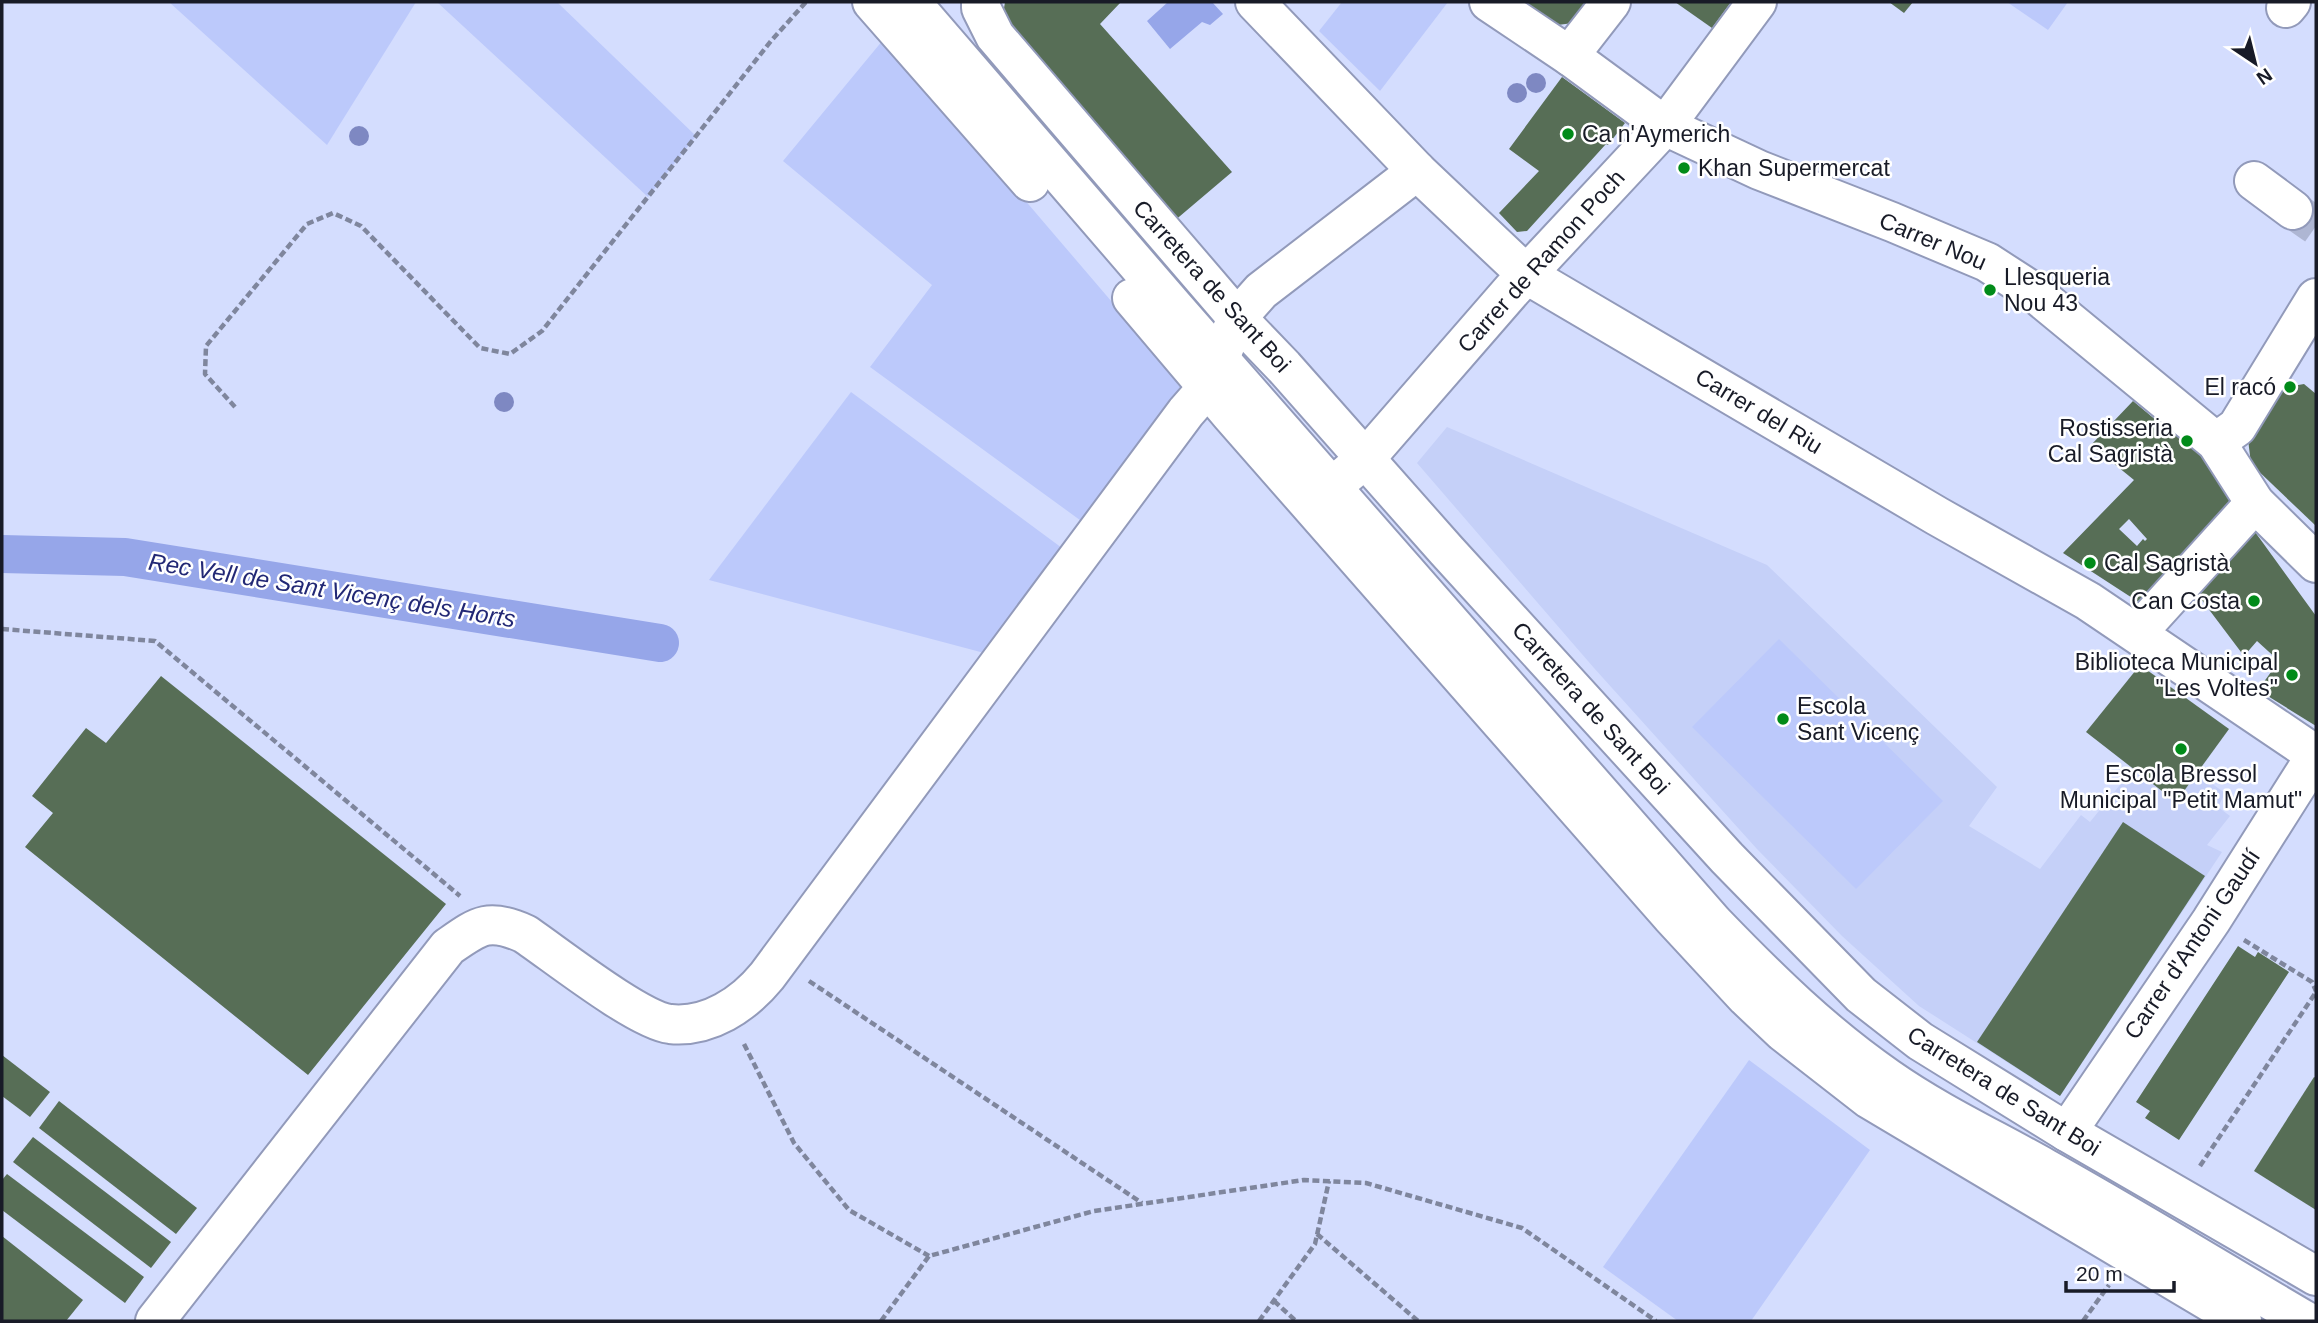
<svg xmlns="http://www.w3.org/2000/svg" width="2318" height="1323" font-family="Helvetica,sans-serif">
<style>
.built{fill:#c5d0f8}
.green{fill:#bcc9fb}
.water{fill:#96a6e9}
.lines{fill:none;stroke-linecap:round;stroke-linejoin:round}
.canal{stroke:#96a6e9;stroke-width:38}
.building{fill:#576e56;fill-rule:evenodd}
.minor-tunnel{stroke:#aeb6d3;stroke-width:38;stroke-dasharray:38 19;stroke-linecap:butt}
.minor-casing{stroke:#929aba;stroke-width:42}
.major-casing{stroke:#929aba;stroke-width:42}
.path{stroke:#7f869d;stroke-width:4.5;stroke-dasharray:7 3.5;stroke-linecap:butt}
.minor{stroke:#fff;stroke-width:38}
.major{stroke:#fff;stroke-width:38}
.tree{fill:#7e88c2}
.poi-dot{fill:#018b19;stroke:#fff;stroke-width:2.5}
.labels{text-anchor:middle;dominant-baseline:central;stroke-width:5;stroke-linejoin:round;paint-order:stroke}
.poi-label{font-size:23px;fill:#181b27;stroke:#fff;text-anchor:start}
.street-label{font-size:23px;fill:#181b27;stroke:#fff}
.water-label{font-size:24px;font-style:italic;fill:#222875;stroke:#fff}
</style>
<rect width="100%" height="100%" fill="#d4ddfe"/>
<!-- built -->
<path class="built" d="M1447 427 1767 565 1997 787 1969 826 2040 869 2081 815 2090 822 2132 770 2176 801 2197 773 2225 793 2218 807 2230 816 2207 845 2222 852 2060 1096 1919 1006 1842 936 1757 849 1594 668 1417 463Z"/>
<!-- green -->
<g class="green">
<path d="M169 2H416L327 145Z"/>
<path d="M437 2H557L696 136 648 197Z"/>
<path d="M1342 2H1448L1380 91 1319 31Z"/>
<path d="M2007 2H2068L2048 30Z"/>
<path d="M883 40 1011 184 1183 385 1084 523 870 367 932 285 783 161Z"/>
<path d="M851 392 1062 548 988 654 709 580Z"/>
<path d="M1779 639 1943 801 1856 889 1692 727Z"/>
<path d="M1749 1060 1870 1150 1751 1321H1678L1603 1267Z"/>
</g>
<!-- water -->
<path class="water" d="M1168 2H1212L1223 14 1210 25 1202 22 1170 49 1147 21Z"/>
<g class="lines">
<!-- canal -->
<path class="canal" d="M2 554 125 557 660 643"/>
</g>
<!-- building -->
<g class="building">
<path d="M1005 2H1121L1100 24 1232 172 1173 222 1001 27Z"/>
<path d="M1516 2H1589L1573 23 1550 26Z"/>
<path d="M1675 2H1731L1712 28Z"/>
<path d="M1889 2H1913L1904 13Z"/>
<path d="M1562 77 1625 123 1608 145 1606 144 1527 231 1517 232 1499 213 1539 171 1509 149Z"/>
<path d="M2304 384 2316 394V526L2251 464 2248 439 2282 388Z"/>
<path d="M2133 401 2175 436 2183 429 2236 503 2140 603 2063 553 2134 480 2091 445ZM2129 519 2147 539 2145 541 2143 539 2137 546 2119 529Z"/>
<path d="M2250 525 2316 616V726L2258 690 2279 661 2257 641 2244 656 2192 587Z"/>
<path d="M2140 665 2229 729 2176 802 2086 732Z"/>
<path d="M161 676 446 904 308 1075 25 847 53 813 32 796 86 728 106 743Z"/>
<path d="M2123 822 2205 876 2060 1096 1977 1042Z"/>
<path d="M2238 946 2255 957 2258 952 2289 972 2179 1140 2145 1118 2150 1111 2136 1102Z"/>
<path d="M2 1055 50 1092 30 1117 2 1096Z"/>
<path d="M2314 1077 2316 1078V1210L2254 1171Z"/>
<path d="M59 1101 197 1208 176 1234 39 1128Z"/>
<path d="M33 1137 171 1242 151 1268 13 1162Z"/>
<path d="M7 1174 144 1277 125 1303 2 1210V1180Z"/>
<path d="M2 1236 83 1300 66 1321H2Z"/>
</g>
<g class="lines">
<!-- minor-tunnel -->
<path class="minor-tunnel" d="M2293 210 2316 226"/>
<defs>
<g id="minor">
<path d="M981 2V8L995 36 1237 318 1284 367 1446 550 1727 858 1861 995 1920 1041 2067 1132 2316 1276"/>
<path d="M1255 2 1417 171 1527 275 1937 516 2088 601 2316 755"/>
<path d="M1489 2 1571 57 1665 126 1759 170 1892 222 1987 262 2035 293 2216 442 2255 503 2316 563"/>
<path d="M2286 8 2291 2"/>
<path d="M1571 57 1576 47 1611 2"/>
<path d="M2254 181 2293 210"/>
<path d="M2216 442 2237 427 2316 298"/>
<path d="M1346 475 1365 459 1512 290 1665 126 1757 2"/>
<path d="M2137 633 2255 503"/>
<path d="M2067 1132 2211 921 2316 755"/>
<path d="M155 1321 448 947C478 926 488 917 525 934 556 955 638 1020 670 1024 709 1028 744 1004 767 976L1186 412 1207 388 1237 318 1261 291 1417 171"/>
</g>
<g id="major">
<path d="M872 2 1030 182"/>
<path d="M911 2 1174 307 1714 923C1769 980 1823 1033 1888 1078 1938 1113 1992 1138 2045 1168 2133 1217 2219 1270 2306 1321"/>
<path d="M1132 298 1231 415 1671 916 1746 997 1783 1032 1869 1099 2242 1321"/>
</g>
</defs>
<!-- minor casing -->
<use href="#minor" class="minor-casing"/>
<!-- major casing -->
<use href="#major" class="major-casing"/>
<!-- path -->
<g class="path">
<path d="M235 407 205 374 206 346 307 224 333 213 361 226 480 348 510 354 542 331 771 41 806 2"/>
<path d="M2 629 155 641 460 896"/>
<path d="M2244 940 2312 982 2316 991"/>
<path d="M809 981 1142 1203"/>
<path d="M744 1044 794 1143 849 1210 929 1256"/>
<path d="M2200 1166 2316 992"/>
<path d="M1317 1234 1418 1321"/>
<path d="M1274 1301 1296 1321"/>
<path d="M881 1321 929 1256 1094 1211 1304 1180 1366 1183 1522 1228 1656 1321"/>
<path d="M1259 1321 1315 1244 1329 1181"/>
<path d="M2083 1321 2109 1285"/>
</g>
<!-- minor -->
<use href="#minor" class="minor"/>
<!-- major -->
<use href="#major" class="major"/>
</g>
<!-- trees -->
<g class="tree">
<circle cx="1536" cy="83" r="10"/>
<circle cx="1517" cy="93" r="10"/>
<circle cx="359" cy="136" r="10"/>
<circle cx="504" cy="402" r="10"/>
</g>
<!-- markers -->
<g class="poi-dot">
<circle cx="1568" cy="134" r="7"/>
<circle cx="1684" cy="168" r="7"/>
<circle cx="1990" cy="290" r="7"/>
<circle cx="2290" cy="387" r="7"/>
<circle cx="2187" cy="441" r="7"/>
<circle cx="2090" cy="563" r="7"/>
<circle cx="2254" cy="601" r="7"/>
<circle cx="2292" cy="675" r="7"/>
<circle cx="1783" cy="719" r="7"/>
<circle cx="2181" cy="749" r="7"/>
</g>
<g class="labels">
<!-- poi labels -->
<g class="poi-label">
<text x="1582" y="134">Ca n'Aymerich</text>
<text x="1698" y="168">Khan Supermercat</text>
<text x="2004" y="277">Llesqueria<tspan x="2004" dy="26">Nou 43</tspan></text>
<text x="2276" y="387" text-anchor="end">El racó</text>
<text x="2173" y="428" text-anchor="end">Rostisseria<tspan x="2173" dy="26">Cal Sagristà</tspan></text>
<text x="2104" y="563">Cal Sagristà</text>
<text x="2240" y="601" text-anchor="end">Can Costa</text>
<text x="2278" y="662" text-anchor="end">Biblioteca Municipal<tspan x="2278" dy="26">"Les Voltes"</tspan></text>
<text x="1797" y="706">Escola<tspan x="1797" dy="26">Sant Vicenç</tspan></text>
<text x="2181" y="774" text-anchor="middle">Escola Bressol<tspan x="2181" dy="26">Municipal "Petit Mamut"</tspan></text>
</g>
<!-- street labels -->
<g class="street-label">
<text transform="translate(1933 241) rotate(23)">Carrer Nou</text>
<text transform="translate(1541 261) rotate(-48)">Carrer de Ramon Poch</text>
<text transform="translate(1212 286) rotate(48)">Carretera de Sant Boi</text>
<text transform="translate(1759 411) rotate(31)">Carrer del Riu</text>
<text transform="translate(1591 708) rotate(48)">Carretera de Sant Boi</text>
<text transform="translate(2192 944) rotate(-56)">Carrer d'Antoni Gaudí</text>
<text transform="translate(2004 1091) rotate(32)">Carretera de Sant Boi</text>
</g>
<!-- water labels -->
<g class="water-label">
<text transform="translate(332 590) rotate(9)">Rec Vell de Sant Vicenç dels Horts</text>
</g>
</g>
<!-- border -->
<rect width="2318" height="1323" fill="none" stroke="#181b27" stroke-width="7"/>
<!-- north arrow -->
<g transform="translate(2255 63) rotate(145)" stroke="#ffffff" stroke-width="5" paint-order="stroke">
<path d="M0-5L12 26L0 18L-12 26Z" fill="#181b27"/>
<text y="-10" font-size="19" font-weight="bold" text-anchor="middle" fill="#181b27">N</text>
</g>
<!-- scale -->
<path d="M2066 1281v10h108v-10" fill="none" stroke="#181b27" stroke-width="3.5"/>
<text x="2076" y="1281" font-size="21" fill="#181b27" stroke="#ffffff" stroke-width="5" paint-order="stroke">20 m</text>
</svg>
